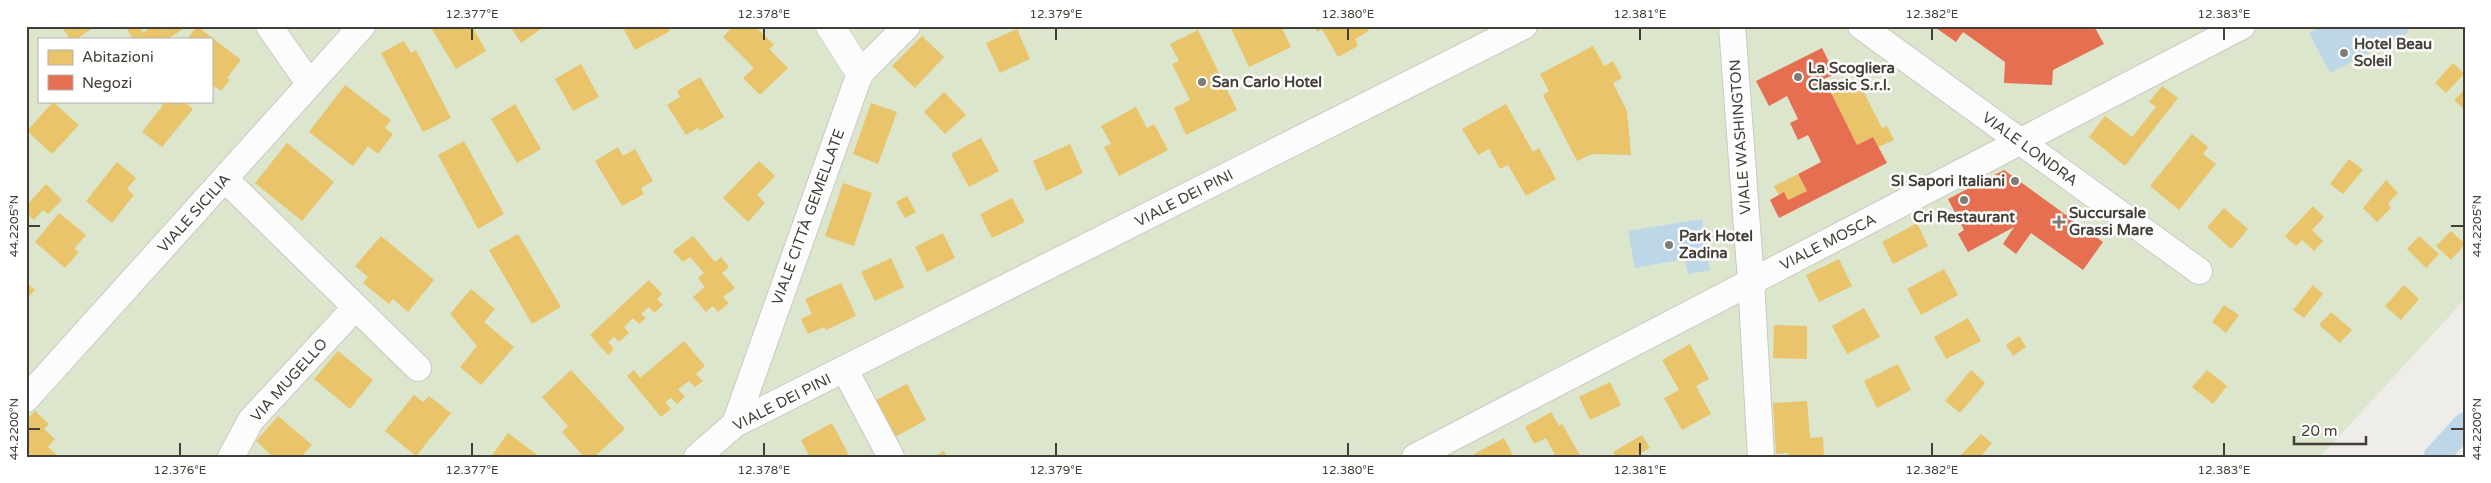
<svg xmlns="http://www.w3.org/2000/svg" width="2491" height="483" font-family="'Varela Round',sans-serif">
<style>
.green{fill:#dbe6cc;fill-rule:evenodd}
.water{fill:#bed7e8}
.homes{fill:#e9c46a}
.shops{fill:#e76f51}
.lines{fill:none;stroke-linecap:round;stroke-linejoin:round}
.canal{stroke:#bed7e8;stroke-width:25}
.minor-casing{stroke:#cac9c5;stroke-width:28}
.tertiary-casing{stroke:#cac9c5;stroke-width:29}
.minor{stroke:#fcfcfc;stroke-width:26}
.tertiary{stroke:#fcfcfc;stroke-width:28}
.ticks{fill:none;stroke:#433e36;stroke-width:2}
.poi-dot{fill:#7f7b75;stroke:#fff;stroke-width:2}
.labels{text-anchor:middle;dominant-baseline:central;stroke-width:5;stroke-linejoin:round;paint-order:stroke}
.poi-label{font-size:15px;font-weight:bold;fill:#433e36;stroke:#fff;text-anchor:start}
.street-label{font-size:15px;fill:#433e36;stroke:#fff}
.neatline{fill:none;stroke:#433e36;stroke-width:2}
.ticks-label{font-size:12px;text-anchor:middle;fill:#433e36}
</style>
<rect width="100%" height="100%" fill="#eeede9"/>
<!-- green -->
<path class="green" d="M26 26H2465V299L2320 457H26ZM39 39H211V101H39Z"/>
<!-- water -->
<g class="water">
<path d="M2323 26H2406L2409 32 2330 73 2309 33Z"/>
<path d="M1702 219 1710 270 1688 274 1685 259 1635 268 1628 231Z"/>
</g>
<!-- homes -->
<g class="homes">
<path d="M61 26H95L77 39H70Z"/>
<path d="M125 26H139L143 33 153 26H162L164 30 169 26H187L168 39H133Z"/>
<path d="M197 26 241 60 227 78 230 80 221 91 211 84V39H187Z"/>
<path d="M430 26H472L486 51 456 69Z"/>
<path d="M510 26H545L521 43Z"/>
<path d="M622 26H667L670 31 635 50Z"/>
<path d="M733 26H755L774 45 769 49 788 68 760 95 743 78 754 68 723 37Z"/>
<path d="M1230 26H1281L1291 47 1249 67Z"/>
<path d="M1314 26H1366L1369 31 1355 39 1358 46 1338 57 1322 29 1317 32Z"/>
<path d="M1017 29 1030 59 1000 73 986 43Z"/>
<path d="M1198 30 1237 110 1186 135 1174 108 1190 100 1172 64 1179 61 1170 44Z"/>
<path d="M922 36 944 57 915 88 892 66Z"/>
<path d="M404 41 411 53 416 50 451 118 423 132 381 53Z"/>
<path d="M1593 46 1604 66 1613 61 1622 78 1613 83 1627 111 1631 155 1592 154 1577 161 1543 95 1549 91 1540 74Z"/>
<path d="M2453 63 2464 74 2446 93 2435 83Z"/>
<path d="M581 64 599 97 573 111 555 79Z"/>
<path d="M700 77 724 117 700 131 698 128 686 135 667 105 680 97 677 91Z"/>
<path d="M1858 81 1882 128 1887 126 1894 140 1878 147 1873 137 1857 145 1831 95Z"/>
<path d="M345 85 391 120 385 128 393 134 378 154 368 146 353 166 309 132Z"/>
<path d="M2162 86 2178 98 2125 166 2089 137 2105 116 2132 137 2156 107 2149 102Z"/>
<path d="M2465 89V110L2454 100Z"/>
<path d="M944 92 966 115 945 134 924 112Z"/>
<path d="M158 101H183L193 109 162 147 142 132 163 105Z"/>
<path d="M53 102 79 125 52 154 27 131Z"/>
<path d="M871 103 897 112 878 164 853 154Z"/>
<path d="M515 104 541 149 517 163 491 119Z"/>
<path d="M1506 104 1533 152 1539 148 1556 179 1526 196 1508 165 1500 169 1489 149 1478 155 1462 129Z"/>
<path d="M1136 107 1147 128 1154 124 1168 150 1119 176 1104 147 1111 144 1101 126Z"/>
<path d="M2192 134 2208 147 2203 154 2216 164 2179 210 2150 186Z"/>
<path d="M981 138 999 171 969 187 951 154Z"/>
<path d="M464 141 504 214 478 229 438 155Z"/>
<path d="M287 143 334 182 302 221 255 183Z"/>
<path d="M1070 144 1083 173 1046 191 1033 161Z"/>
<path d="M618 147 623 156 635 149 653 181 641 188 644 194 622 206 595 161Z"/>
<path d="M2349 159 2363 170 2343 194 2330 184Z"/>
<path d="M759 161 775 176 757 195 765 203 748 222 723 198Z"/>
<path d="M117 162 136 178 127 189 134 195 112 223 86 201Z"/>
<path d="M1798 174 1807 191 1788 200 1784 192 1779 195 1774 186Z"/>
<path d="M2386 180 2398 193 2388 203 2391 208 2377 222 2363 208Z"/>
<path d="M843 183 872 193 854 246 825 236Z"/>
<path d="M46 184 62 200 48 214 43 210 34 220 26 213V206Z"/>
<path d="M907 196 916 212 905 218 896 202Z"/>
<path d="M1012 198 1025 222 992 238 980 214Z"/>
<path d="M2313 206 2324 217 2312 230 2323 241 2314 251 2302 240 2296 246 2285 236Z"/>
<path d="M2224 208 2248 229 2231 249 2207 227Z"/>
<path d="M59 213 86 235 74 249 79 252 65 268 35 242Z"/>
<path d="M1917 223 1928 246 1893 264 1882 242Z"/>
<path d="M2451 231 2465 244 2451 260 2436 246Z"/>
<path d="M943 233 955 258 927 272 915 247Z"/>
<path d="M518 234 561 307 532 324 489 250Z"/>
<path d="M381 236 434 280 408 312 393 299 389 304 363 283 368 277 355 266Z"/>
<path d="M693 236 715 262 721 257 729 267 722 273 735 288 723 297 729 303 718 312 713 306 706 312 693 297 705 287 698 278 704 273 690 257 683 262 673 251Z"/>
<path d="M2419 236 2439 254 2426 268 2407 249Z"/>
<path d="M891 258 904 287 875 301 861 272Z"/>
<path d="M1839 259 1852 286 1819 302 1806 275Z"/>
<path d="M1944 269 1958 295 1921 315 1907 289Z"/>
<path d="M649 280 662 294 657 299 663 305 654 313 649 307 641 314 646 318 639 324 633 318 624 327 629 333 619 342 614 337 608 342 614 349 608 355 590 335Z"/>
<path d="M26 282 35 290 26 300Z"/>
<path d="M841 283 856 316 826 330 824 327 808 334 801 319 812 314 805 299Z"/>
<path d="M2313 285 2323 294 2304 318 2293 310Z"/>
<path d="M2404 285 2419 299 2401 320 2385 306Z"/>
<path d="M471 289 495 309 484 322 514 347 481 385 460 367 477 346 450 314Z"/>
<path d="M2224 305 2239 315 2226 333 2212 322Z"/>
<path d="M1864 308 1880 337 1847 354 1832 326Z"/>
<path d="M2331 312 2352 330 2340 343 2319 325Z"/>
<path d="M1968 318 1981 341 1946 359 1934 337Z"/>
<path d="M1774 325 1807 326V359L1773 358Z"/>
<path d="M2019 336 2026 347 2013 356 2006 345Z"/>
<path d="M684 341 705 366 696 374 703 381 695 387 689 381 678 389 685 397 677 404 671 398 665 402 671 409 661 417 627 376 634 370 640 378Z"/>
<path d="M1690 344 1709 379 1696 386 1711 414 1682 430 1664 398 1679 390 1662 360Z"/>
<path d="M338 351 373 380 350 409 314 379Z"/>
<path d="M1898 364 1911 390 1877 408 1864 381Z"/>
<path d="M571 370 625 429 594 457H584L562 432 568 426 542 397Z"/>
<path d="M1971 370 1985 383 1960 413 1945 401Z"/>
<path d="M2207 370 2227 386 2213 404 2192 387Z"/>
<path d="M1610 382 1621 405 1590 420 1579 397Z"/>
<path d="M907 384 926 420 895 437 876 400Z"/>
<path d="M414 395 423 402 429 396 451 413 416 456 385 431Z"/>
<path d="M1807 401 1810 438 1823 437 1824 457H1788V453L1776 454 1773 403Z"/>
<path d="M35 411 49 424 44 429 55 439 48 447 59 457H33L26 450V421Z"/>
<path d="M1551 412 1559 426 1562 424 1581 457H1556L1546 438 1534 444 1525 427Z"/>
<path d="M278 416 312 445 301 457H273L256 441Z"/>
<path d="M832 423 850 457H810L801 440Z"/>
<path d="M508 433 540 457H491Z"/>
<path d="M1981 434 1992 443 1980 457H1963L1961 455Z"/>
<path d="M1642 435 1650 448 1634 457H1616L1613 452Z"/>
<path d="M1504 438 1514 457H1476L1474 454Z"/>
<path d="M944 451 947 457H933Z"/>
</g>
<!-- shops -->
<g class="shops">
<path d="M1933 26H2094L2104 44 2053 70 2052 85 2004 83 2005 62 1963 32 1956 42Z"/>
<path d="M1822 48 1835 74 1824 79 1857 145 1873 137 1887 163 1779 218 1770 200 1784 192 1788 200 1807 191 1798 174 1821 162 1808 135 1798 140 1790 123 1798 119 1787 96 1769 106 1756 81Z"/>
<path d="M2004 170 2103 242 2083 270 2031 233 2016 254 2003 244 2014 227 1968 252 1958 234 1964 230 1948 199Z"/>
</g>
<g class="lines">
<!-- canal -->
<path class="canal" d="M2436 457 2465 425"/>
<defs>
<g id="minor">
<path d="M269 26 309 83"/>
<path d="M1732 26 1751 281 1761 457"/>
<path d="M1861 26 2199 271"/>
<path d="M225 179 418 368"/>
<path d="M845 370 891 457"/>
<path d="M26 399 362 26"/>
<path d="M735 424 860 73 907 26"/>
<path d="M231 457 251 420 355 308"/>
<path d="M697 457 735 424 1524 26"/>
<path d="M1415 457 2242 26"/>
</g>
<path id="tertiary" d="M830 26 860 73"/>
</defs>
<!-- minor casing -->
<use href="#minor" class="minor-casing"/>
<!-- tertiary casing -->
<use href="#tertiary" class="tertiary-casing"/>
<!-- minor -->
<use href="#minor" class="minor"/>
<!-- tertiary -->
<use href="#tertiary" class="tertiary"/>
</g>
<!-- ticks -->
<path class="ticks" d="M472 28V40M764 28V40M1056 28V40M1348 28V40M1640 28V40M1932 28V40M2224 28V40M28 226H40M2451 226H2464M28 429H40M2451 429H2464M180 443V456M472 443V456M764 443V456M1056 443V456M1348 443V456M1640 443V456M1932 443V456M2224 443V456"/>
<!-- markers -->
<g class="poi-dot">
<circle cx="2344" cy="53" r="5"/>
<circle cx="1798" cy="77" r="5"/>
<circle cx="1202" cy="82" r="5"/>
<circle cx="2015" cy="181" r="5"/>
<circle cx="1964" cy="200" r="5"/>
<path d="M2056.5 214.5h5v5h5v5h-5v5h-5v-5h-5v-5h5z"/>
<circle cx="1669" cy="245" r="5"/>
</g>
<g class="labels">
<!-- poi labels -->
<g class="poi-label">
<text x="2354" y="44">Hotel Beau<tspan x="2354" dy="17">Soleil</tspan></text>
<text x="1808" y="68">La Scogliera<tspan x="1808" dy="17">Classic S.r.l.</tspan></text>
<text x="1212" y="82">San Carlo Hotel</text>
<text x="2005" y="181" text-anchor="end">SI Sapori Italiani</text>
<text x="2069" y="213">Succursale<tspan x="2069" dy="17">Grassi Mare</tspan></text>
<text x="1964" y="217" text-anchor="middle">Cri Restaurant</text>
<text x="1679" y="236">Park Hotel<tspan x="1679" dy="17">Zadina</tspan></text>
</g>
<!-- street labels -->
<g class="street-label">
<text transform="translate(1740 137) rotate(-94)">VIALE WASHINGTON</text>
<text transform="translate(2030 149) rotate(36)">VIALE LONDRA</text>
<text transform="translate(1184 198) rotate(-27)">VIALE DEI PINI</text>
<text transform="translate(194 213) rotate(-48)">VIALE SICILIA</text>
<text transform="translate(808 217) rotate(-70)">VIALE CITTÀ GEMELLATE</text>
<text transform="translate(1828 242) rotate(-27)">VIALE MOSCA</text>
<text transform="translate(289 380) rotate(-48)">VIA MUGELLO</text>
<text transform="translate(782 402) rotate(-27)">VIALE DEI PINI</text>
</g>
</g>
<!-- border -->
<rect width="2491" height="483" fill="none" stroke="#ffffff" stroke-width="55"/>
<!-- legend -->
<rect x="38" y="38" width="175" height="65" fill="#ffffff" stroke="#b4b2af"/>
<rect x="48" y="50" width="25" height="15" fill="#e9c46a" stroke="#b4b2af"/>
<text x="82" y="62" font-size="15" fill="#433e36">Abitazioni</text>
<rect x="48" y="75" width="25" height="15" fill="#e76f51" stroke="#b4b2af"/>
<text x="82" y="88" font-size="15" fill="#433e36">Negozi</text>
<!-- scale -->
<path d="M2294 436v8h72v-8" fill="none" stroke="#433e36" stroke-width="2.5"/>
<text x="2301" y="436" font-size="15" fill="#433e36" stroke="#ffffff" stroke-width="4" paint-order="stroke">20 m</text>
<rect x="28" y="28" width="2436" height="428" class="neatline"/>
<g class="ticks-label">
<text x="472" y="18">12.377°E</text>
<text x="764" y="18">12.378°E</text>
<text x="1056" y="18">12.379°E</text>
<text x="1348" y="18">12.380°E</text>
<text x="1640" y="18">12.381°E</text>
<text x="1932" y="18">12.382°E</text>
<text x="2224" y="18">12.383°E</text>
<text transform="translate(14 226) rotate(-90)" y="4">44.2205°N</text>
<text transform="translate(2477 226) rotate(-90)" y="4">44.2205°N</text>
<text transform="translate(14 429) rotate(-90)" y="4">44.2200°N</text>
<text transform="translate(2477 429) rotate(-90)" y="4">44.2200°N</text>
<text x="180" y="474">12.376°E</text>
<text x="472" y="474">12.377°E</text>
<text x="764" y="474">12.378°E</text>
<text x="1056" y="474">12.379°E</text>
<text x="1348" y="474">12.380°E</text>
<text x="1640" y="474">12.381°E</text>
<text x="1932" y="474">12.382°E</text>
<text x="2224" y="474">12.383°E</text>
</g>
</svg>
